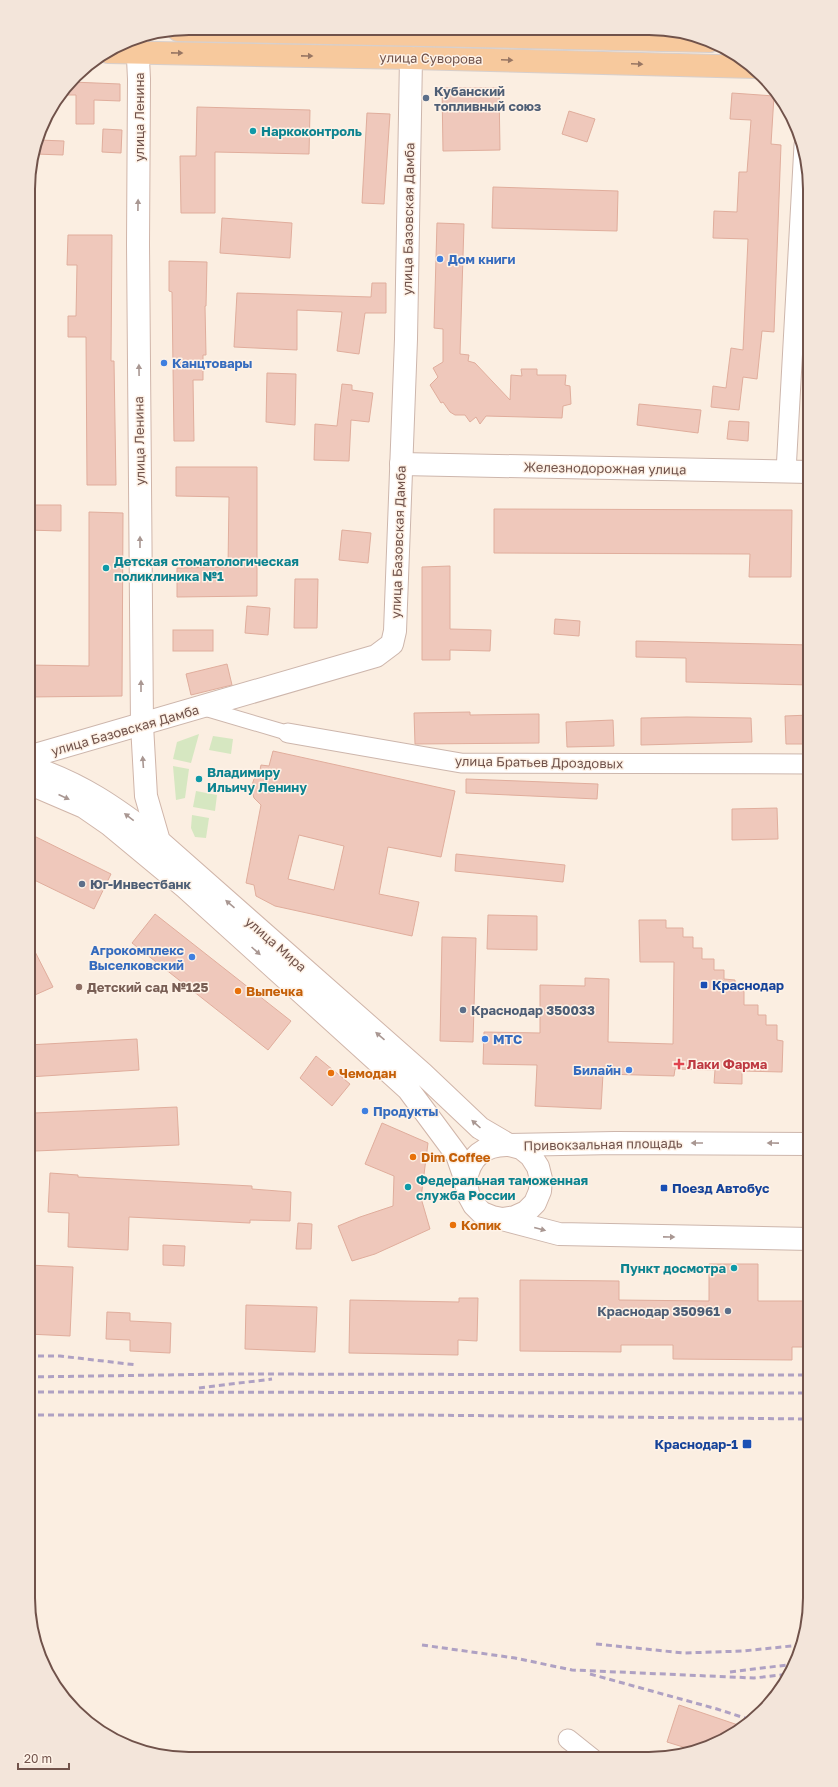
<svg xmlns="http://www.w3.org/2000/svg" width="838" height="1787" font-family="'Golos Text',sans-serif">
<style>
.green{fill:#d6e7c1}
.building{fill:#efc8bb;stroke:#e0ad9c;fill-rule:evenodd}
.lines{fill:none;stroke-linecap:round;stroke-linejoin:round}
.pedestrian-casing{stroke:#cdb6ac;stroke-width:16}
.minor-casing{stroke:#cdb6ac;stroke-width:21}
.tertiary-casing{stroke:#cdb6ac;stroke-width:24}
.secondary-casing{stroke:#d0b5a9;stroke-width:24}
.primary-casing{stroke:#d7cfcc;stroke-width:24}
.pedestrian{stroke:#fff;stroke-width:14}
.minor{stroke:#fff;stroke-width:19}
.tertiary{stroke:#fff;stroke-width:22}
.secondary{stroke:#fff;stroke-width:22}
.primary{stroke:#f7c99d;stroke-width:22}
.rail{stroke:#afa1c3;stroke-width:3;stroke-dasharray:6 4;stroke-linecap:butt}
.oneway{fill:#987663}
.oneway2{fill:#a99792}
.service-dot{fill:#5c6f8a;stroke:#fef2e7;stroke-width:1.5}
.culture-dot{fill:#0f9aa8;stroke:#fef2e7;stroke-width:1.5}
.shop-dot{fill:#3f7fe0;stroke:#fef2e7;stroke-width:1.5}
.transit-dot{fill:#1a4fb4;stroke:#fef2e7;stroke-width:1.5}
.education-dot{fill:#8d6e63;stroke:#fef2e7;stroke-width:1.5}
.food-dot{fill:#e8710a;stroke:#fef2e7;stroke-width:1.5}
.health-dot{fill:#e0444e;stroke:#fef2e7;stroke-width:1.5}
.labels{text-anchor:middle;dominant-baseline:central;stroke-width:3;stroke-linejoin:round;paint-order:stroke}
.street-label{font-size:13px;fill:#70524a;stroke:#fef2e7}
.service-label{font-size:13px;font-weight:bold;fill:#4e5e75;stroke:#fef2e7;text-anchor:start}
.culture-label{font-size:13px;font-weight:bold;fill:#0d838f;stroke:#fef2e7;text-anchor:start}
.shop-label{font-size:13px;font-weight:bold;fill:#366cbe;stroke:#fef2e7;text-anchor:start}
.transit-label{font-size:13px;font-weight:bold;fill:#164399;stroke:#fef2e7;text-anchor:start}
.education-label{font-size:13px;font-weight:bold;fill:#785e54;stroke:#fef2e7;text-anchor:start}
.food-label{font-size:13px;font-weight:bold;fill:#c56008;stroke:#fef2e7;text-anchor:start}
.health-label{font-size:13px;font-weight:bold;fill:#be3a42;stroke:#fef2e7;text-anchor:start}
.rim{fill:none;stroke:#70524a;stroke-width:2}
</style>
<rect width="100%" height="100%" fill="#fbeee1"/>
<!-- green -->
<g class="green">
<path d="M199 734 191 763 173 759 177 742Z"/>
<path d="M213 736 233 739 231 754 209 750Z"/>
<path d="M173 766 189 769 185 798 176 800Z"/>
<path d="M196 791 217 795 215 811 193 807Z"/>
<path d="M192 815 209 818 206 838 195 837 191 828Z"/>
</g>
<!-- building -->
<g class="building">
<path d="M72 82 120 84V101L94 100V124H76V95H62Z"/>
<path d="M442 88H499L500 150 443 151Z"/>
<path d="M732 93 774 96 771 144 781 145 774 332 762 331 757 379 743 377 739 410 711 407 713 386 726 388 731 348 743 350 748 239 713 238 714 211 737 212 739 172H747L751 120 730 119Z"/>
<path d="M197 107 310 110 309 154 215 152V213H181L180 156H196Z"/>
<path d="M569 111 595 119 587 142 562 134Z"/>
<path d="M367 113 390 114 384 204 362 203Z"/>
<path d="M103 129 122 130 121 153 102 152Z"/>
<path d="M39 140 64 141 63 155 35 154Z"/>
<path d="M493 187 618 191 617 231 492 228Z"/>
<path d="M222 218 292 223 290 258 220 253Z"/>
<path d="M437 223 464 224 460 354 469 355 468 361 475 363 510 400 511 375 522 376 521 369H537V375H566L565 385 570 386 571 404 563 406 562 418 486 416 480 424 476 417 470 422 465 415H455L450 412 443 402 441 403 430 385 438 377 433 368 443 362V329L434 328Z"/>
<path d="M68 235H112L111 361H114L116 485H87L86 337H68V316H76L77 265H67Z"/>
<path d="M169 261 207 262 206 306H205L206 355H203V380H193L194 441H174L172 292 169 291Z"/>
<path d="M372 283H386V313H365L359 354 337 351 342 312 297 310V350L234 347 237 293 371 297Z"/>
<path d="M267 373 296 374 295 425 266 422Z"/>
<path d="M342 384 352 385V390L373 393 369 422 351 420 349 461 314 460 315 424 337 426Z"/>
<path d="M639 404 701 410 698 433 637 425Z"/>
<path d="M729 421 749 422 748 441 727 439Z"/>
<path d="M176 467H257V596L177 597V568L228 567 229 497 176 496Z"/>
<path d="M28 505H61V531L28 530Z"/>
<path d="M494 509 792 510 791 577H749L750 554 494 553Z"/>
<path d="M89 512 123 513 122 696 28 697V665L89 666Z"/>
<path d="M342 530 371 533 368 563 339 560Z"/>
<path d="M450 566V629L491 630 490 651 450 650V660H422V567Z"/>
<path d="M295 579H318L317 628H294Z"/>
<path d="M247 606 270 608 268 635 245 633Z"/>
<path d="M555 619 580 621 579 636 554 634Z"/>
<rect x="173" y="630" width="40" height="21"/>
<path d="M636 641 810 645V685L686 682V658L636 657Z"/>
<path d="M227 664 232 685 191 695 186 674Z"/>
<path d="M470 712V715L539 714V743L415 744 414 713Z"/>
<path d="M810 715V744H786L785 716Z"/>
<path d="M687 717 751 718 752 742 641 745V718Z"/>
<path d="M613 720 614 746 567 747 566 722Z"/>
<path d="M273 751 455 791 441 857 388 847 379 894 419 902 412 936 275 906 256 896 254 885 246 883 261 805 254 798 251 788 254 779 259 774 261 765 269 766ZM299 835 344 846 334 890 288 879Z"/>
<path d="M466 779 598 784 597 799 466 793Z"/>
<path d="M777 808 778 839 732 840V809Z"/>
<path d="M28 833 111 874 94 909 28 877Z"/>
<path d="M456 854 565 865 563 882 455 871Z"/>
<path d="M155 914 291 1021 268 1050 132 943Z"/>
<path d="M488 915 537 916V950L487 949Z"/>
<path d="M639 920H666V928H683V937H693V948H702V959H714V970H724V979L735 980V990H744V1005H758V1015H766V1025H777V1040L783 1041 782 1072 742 1071V1084L714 1083 715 1070 675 1069 674 1076 603 1074 601 1109 535 1106 537 1065 483 1064 484 1032 540 1033V985L585 986V978L609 979 608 1042 673 1044 674 962H640Z"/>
<path d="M442 937 476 938 473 1042 440 1041Z"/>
<path d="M28 938 53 987 28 998Z"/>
<path d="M137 1039 139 1070 28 1077V1045Z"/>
<path d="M316 1056 350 1084 332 1106 300 1078Z"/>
<path d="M177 1107 179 1145 35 1151 34 1113Z"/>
<path d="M382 1123 428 1143 421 1198 430 1229 375 1254 352 1261 338 1226 360 1217 393 1206 394 1176 365 1164Z"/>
<path d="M50 1173 78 1175V1177L252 1186V1189L291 1192 290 1221 250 1220V1223L129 1217 128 1250 68 1247 69 1213 48 1212Z"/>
<path d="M298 1223 312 1224 311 1249H296Z"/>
<path d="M163 1245 185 1246 184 1266 163 1265Z"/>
<path d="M709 1264H758V1301H810V1347H792V1360L673 1359V1345H621V1352L520 1351V1280L619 1281V1300L709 1301Z"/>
<path d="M28 1265 73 1267 70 1336 28 1334Z"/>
<path d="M459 1298H478L477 1341 458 1340V1355L349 1353 350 1300 459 1302Z"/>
<path d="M246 1305 317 1307 315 1352 245 1349Z"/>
<path d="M107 1312 130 1313V1321L171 1323 170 1353 130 1351V1340L106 1339Z"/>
<path d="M679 1705 744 1727 738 1732 696 1751 667 1742Z"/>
</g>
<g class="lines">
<defs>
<path id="pedestrian" d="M203 708 288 733"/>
<g id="minor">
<path d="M786 472 804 145"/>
<path d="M288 733 461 763 810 764"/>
<path d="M568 1739 593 1759"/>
</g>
<g id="tertiary">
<path d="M401 464 810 472"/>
<path d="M28 757 376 656 392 644 395 631 406 339 411 58"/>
<path d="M28 766C81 783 116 808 159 841"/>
<path d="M509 1145 615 1143 810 1144"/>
<path d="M502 1219 559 1234 810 1239"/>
</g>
<g id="secondary">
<path d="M28 783 84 807 110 825 186 888 408 1089 457 1155 466 1181 468 1194 474 1205 482 1213 492 1217 502 1219 515 1217 526 1212 535 1203 540 1191 541 1179 538 1167 531 1156 521 1148 509 1145 480 1128 422 1073 159 841 146 796 142 725 138 244 139 79 137 38"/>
<path d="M466 1181C469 1157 484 1144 509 1145"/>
</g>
<g id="primary">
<path d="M178 30 710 41"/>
<path d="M108 52 411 58 755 67"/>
</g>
</defs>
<!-- pedestrian casing -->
<use href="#pedestrian" class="pedestrian-casing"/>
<!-- minor casing -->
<use href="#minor" class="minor-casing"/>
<!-- tertiary casing -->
<use href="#tertiary" class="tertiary-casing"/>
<!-- secondary casing -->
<use href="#secondary" class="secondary-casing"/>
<!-- primary casing -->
<use href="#primary" class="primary-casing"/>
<!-- pedestrian -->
<use href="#pedestrian" class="pedestrian"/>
<!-- minor -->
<use href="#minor" class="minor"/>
<!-- tertiary -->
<use href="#tertiary" class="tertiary"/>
<!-- secondary -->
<use href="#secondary" class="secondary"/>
<!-- primary -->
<use href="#primary" class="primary"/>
<!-- rail -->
<g class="rail">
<path d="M28 1356H60L137 1365"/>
<path d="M28 1377 227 1374 810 1375"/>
<path d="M199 1388 272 1379"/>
<path d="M28 1392 810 1393"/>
<path d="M28 1415H417L810 1419"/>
<path d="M596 1644 684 1653 743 1651 801 1645"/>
<path d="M422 1645 515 1658 572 1670 754 1678 790 1674"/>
<path d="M730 1672 795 1664"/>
<path d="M590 1674 717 1709 751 1720"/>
</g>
</g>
<!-- one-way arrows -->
<defs><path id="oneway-solid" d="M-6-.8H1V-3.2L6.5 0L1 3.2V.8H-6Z"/></defs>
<g class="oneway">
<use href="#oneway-solid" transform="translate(177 53) rotate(1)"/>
<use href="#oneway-solid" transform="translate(307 56) rotate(1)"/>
<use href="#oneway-solid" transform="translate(507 60) rotate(2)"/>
<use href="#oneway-solid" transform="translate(637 64) rotate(2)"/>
</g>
<g class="oneway2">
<use href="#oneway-solid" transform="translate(138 205) rotate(-89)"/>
<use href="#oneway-solid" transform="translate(139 370) rotate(-91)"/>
<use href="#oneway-solid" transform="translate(140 542) rotate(-90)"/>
<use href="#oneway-solid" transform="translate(141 686) rotate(-90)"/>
<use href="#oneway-solid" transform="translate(143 762) rotate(-94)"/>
<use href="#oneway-solid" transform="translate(64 797) rotate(24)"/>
<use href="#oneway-solid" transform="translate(129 817) rotate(-142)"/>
<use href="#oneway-solid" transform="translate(230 904) rotate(-139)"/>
<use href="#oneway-solid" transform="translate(256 951) rotate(42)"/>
<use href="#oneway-solid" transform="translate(380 1036) rotate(-139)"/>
<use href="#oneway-solid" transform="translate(476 1124) rotate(-138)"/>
<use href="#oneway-solid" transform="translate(697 1143) rotate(-180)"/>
<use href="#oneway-solid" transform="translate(773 1143) rotate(-179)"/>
<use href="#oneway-solid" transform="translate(540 1229) rotate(15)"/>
<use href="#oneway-solid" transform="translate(669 1237) rotate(1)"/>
</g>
<!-- markers -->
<g class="service-dot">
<circle cx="426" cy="98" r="4"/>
<circle cx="82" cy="884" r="4"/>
<circle cx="463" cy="1010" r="4"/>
<circle cx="728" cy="1311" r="4"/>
</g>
<g class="culture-dot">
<circle cx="253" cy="131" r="4"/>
<circle cx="106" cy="568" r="4"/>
<circle cx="199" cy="779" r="4"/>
<circle cx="408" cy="1187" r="4"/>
<circle cx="734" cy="1268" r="4"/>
</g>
<g class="shop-dot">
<circle cx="440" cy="259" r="4"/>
<circle cx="164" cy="363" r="4"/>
<circle cx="192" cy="957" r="4"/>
<circle cx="485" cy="1039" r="4"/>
<circle cx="629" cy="1070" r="4"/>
<circle cx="365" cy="1111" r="4"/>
</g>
<g class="transit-dot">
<rect x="700" y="981" width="8" height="8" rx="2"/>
<rect x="660" y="1184" width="8" height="8" rx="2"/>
<rect x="742" y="1439" width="10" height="10" rx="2"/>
</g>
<circle class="education-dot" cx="79" cy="987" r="4"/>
<g class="food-dot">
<circle cx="238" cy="991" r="4"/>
<circle cx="331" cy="1073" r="4"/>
<circle cx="413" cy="1157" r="4"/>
<circle cx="453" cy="1225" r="4"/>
</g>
<path class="health-dot" d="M677 1058h4v4h4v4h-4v4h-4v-4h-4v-4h4z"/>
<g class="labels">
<!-- street labels -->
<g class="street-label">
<text transform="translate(431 58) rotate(1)">улица Суворова</text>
<text transform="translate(139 117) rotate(-90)">улица Ленина</text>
<text transform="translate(408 219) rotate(-89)">улица Базовская Дамба</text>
<text transform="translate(139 441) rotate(-91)">улица Ленина</text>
<text transform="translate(605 468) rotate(1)">Железнодорожная улица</text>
<text transform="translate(398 542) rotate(-88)">улица Базовская Дамба</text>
<text transform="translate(125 730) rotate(-16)">улица Базовская Дамба</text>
<text transform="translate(539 762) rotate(1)">улица Братьев Дроздовых</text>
<text transform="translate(276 944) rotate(41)">улица Мира</text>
<text transform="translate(603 1144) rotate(-1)">Привокзальная площадь</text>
</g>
<!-- service labels -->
<g class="service-label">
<text x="434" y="91">Кубанский<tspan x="434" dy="15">топливный союз</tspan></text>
<text x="90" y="884">Юг-Инвестбанк</text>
<text x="471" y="1010">Краснодар 350033</text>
<text x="720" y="1311" text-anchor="end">Краснодар 350961</text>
</g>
<!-- culture labels -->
<g class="culture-label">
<text x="261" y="131">Наркоконтроль</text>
<text x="114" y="561">Детская стоматологическая<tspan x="114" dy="15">поликлиника №1</tspan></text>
<text x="207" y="772">Владимиру<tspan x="207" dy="15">Ильичу Ленину</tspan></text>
<text x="416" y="1180">Федеральная таможенная<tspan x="416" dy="15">служба России</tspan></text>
<text x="726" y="1268" text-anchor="end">Пункт досмотра</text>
</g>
<!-- shop labels -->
<g class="shop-label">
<text x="448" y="259">Дом книги</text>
<text x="172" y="363">Канцтовары</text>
<text x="184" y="950" text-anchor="end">Агрокомплекс<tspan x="184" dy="15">Выселковский</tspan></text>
<text x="493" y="1039">МТС</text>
<text x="621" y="1070" text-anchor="end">Билайн</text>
<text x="373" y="1111">Продукты</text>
</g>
<!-- transit labels -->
<g class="transit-label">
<text x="712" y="985">Краснодар</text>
<text x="672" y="1188">Поезд Автобус</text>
<text x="738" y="1444" text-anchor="end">Краснодар-1</text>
</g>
<!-- education labels -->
<g class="education-label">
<text x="87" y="987">Детский сад №125</text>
</g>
<!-- food labels -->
<g class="food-label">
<text x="246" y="991">Выпечка</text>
<text x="339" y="1073">Чемодан</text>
<text x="421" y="1157">Dim Coffee</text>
<text x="461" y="1225">Копик</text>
</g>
<!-- health labels -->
<g class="health-label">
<text x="687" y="1064">Лаки Фарма</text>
</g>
</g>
<!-- crop -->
<path d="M0 0H838V1787H0ZM189 35H649A154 154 0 0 1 803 189V1598A154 154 0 0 1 649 1752H189A154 154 0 0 1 35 1598V189A154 154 0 0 1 189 35Z" fill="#f3e5da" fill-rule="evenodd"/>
<path class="rim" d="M189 35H649A154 154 0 0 1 803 189V1598A154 154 0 0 1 649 1752H189A154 154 0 0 1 35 1598V189A154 154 0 0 1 189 35Z"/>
<!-- scale -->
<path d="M18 1763v6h51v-6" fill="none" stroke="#70524a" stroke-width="2"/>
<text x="24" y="1763" font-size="12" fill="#70524a" stroke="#fef2e7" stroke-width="3" paint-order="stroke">20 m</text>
</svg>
